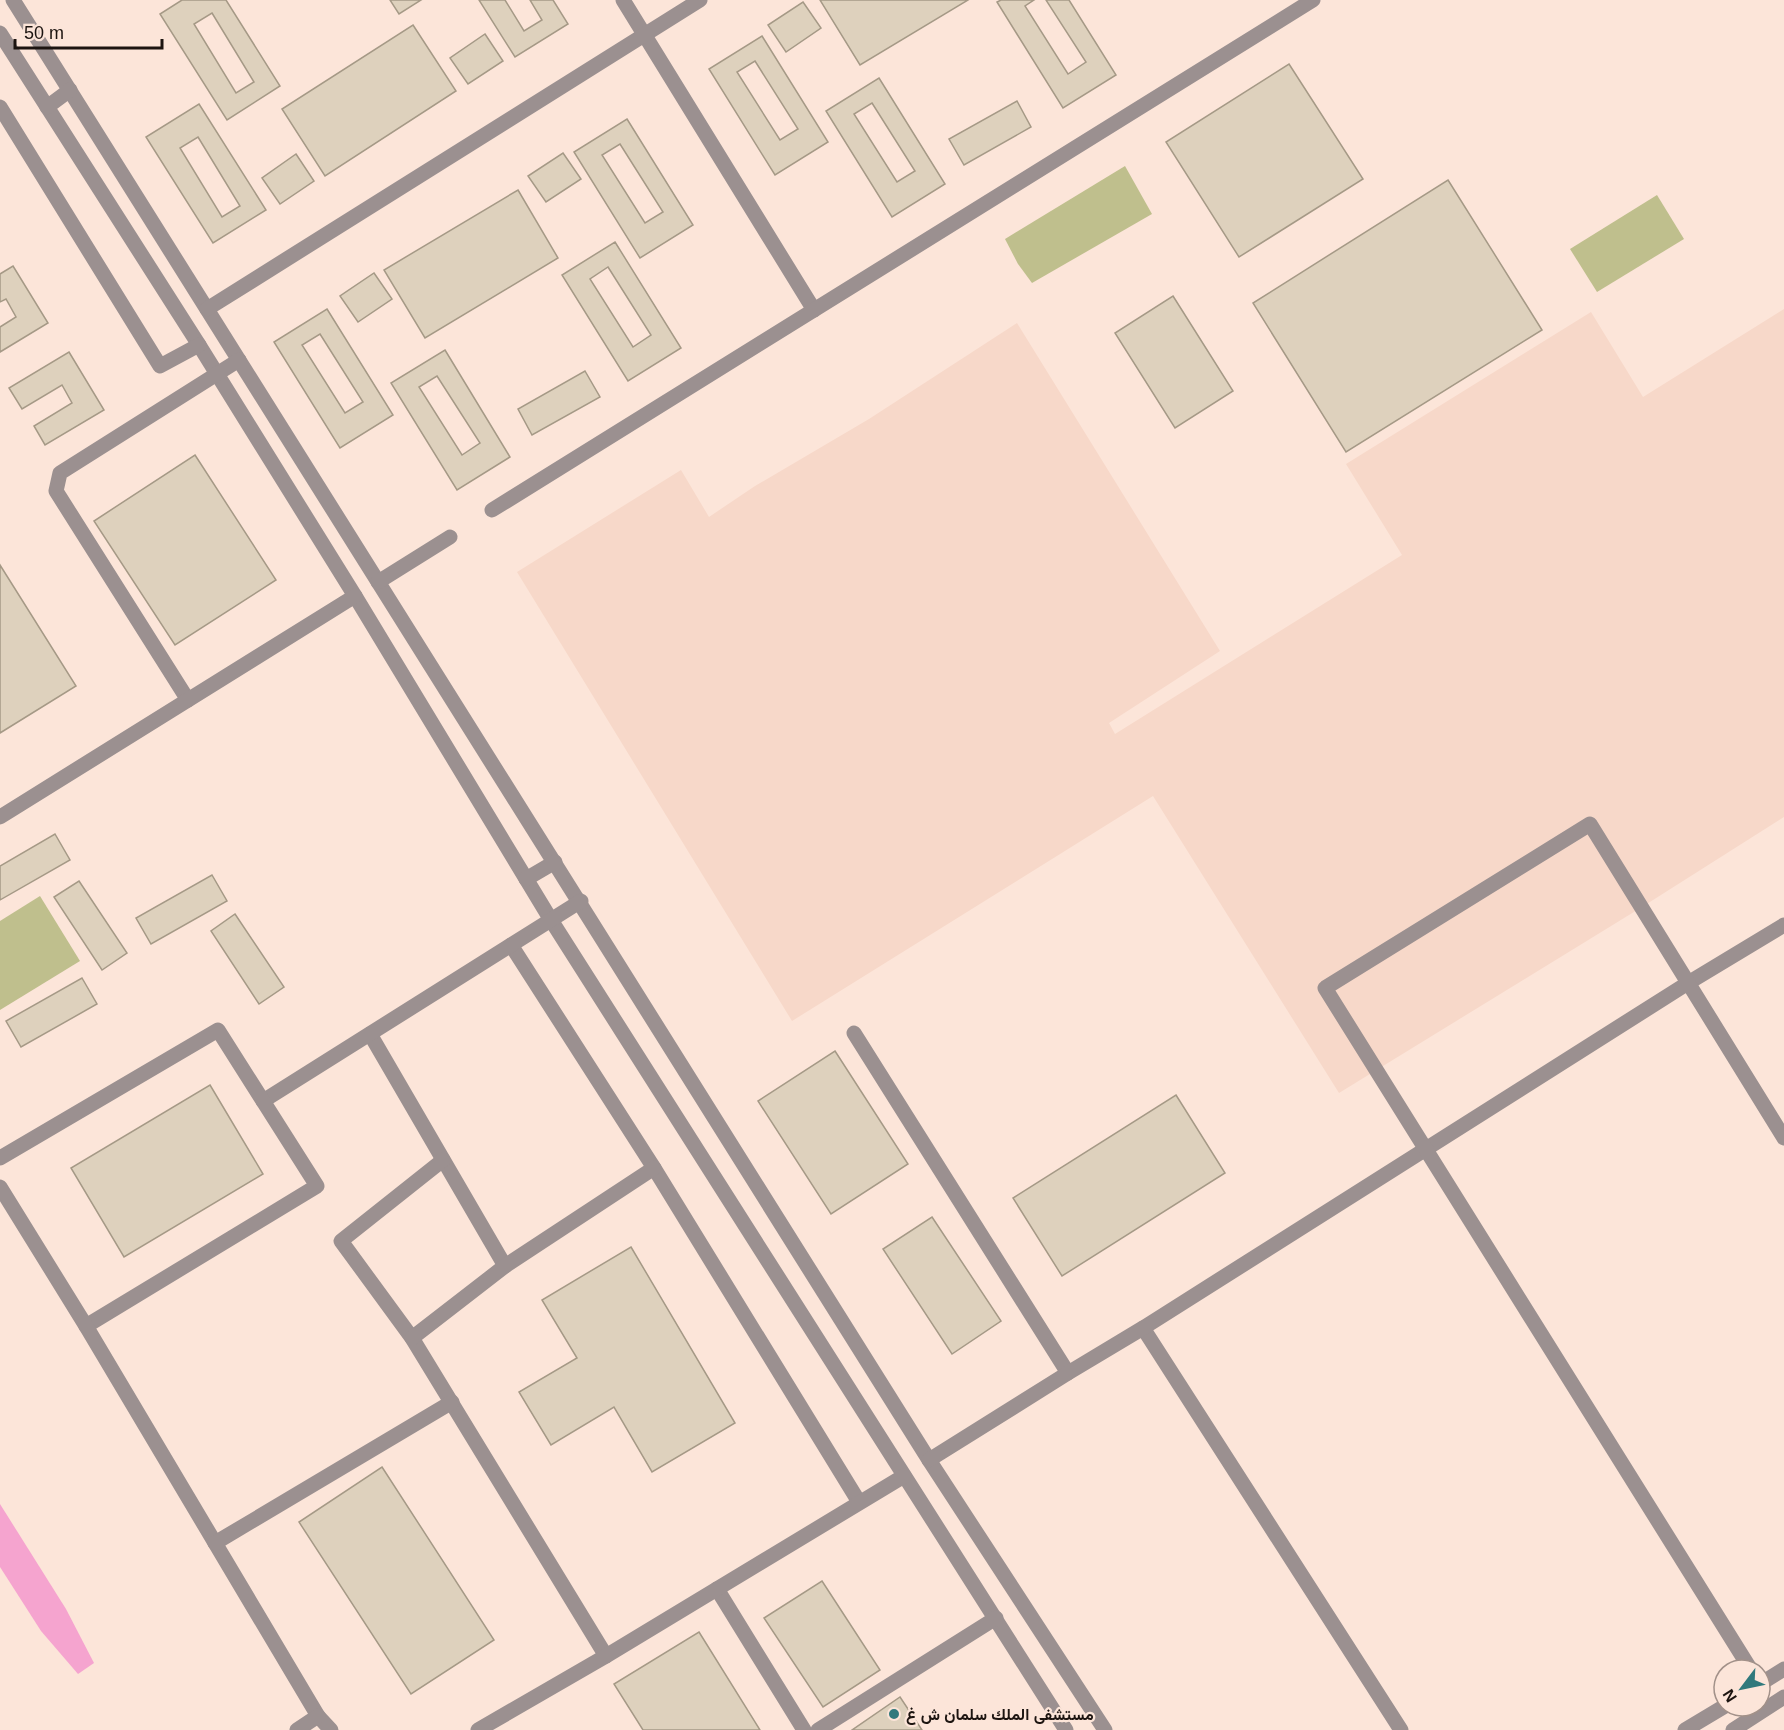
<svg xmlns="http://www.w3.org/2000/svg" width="1784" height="1730" font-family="Arial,Vazirmatn,sans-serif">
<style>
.built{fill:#f7d8c9}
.green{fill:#bfbf8d}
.water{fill:#f5a4cf}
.building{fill:#ded1bd;stroke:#a59986;stroke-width:1.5;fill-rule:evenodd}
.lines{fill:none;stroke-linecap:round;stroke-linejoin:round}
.minor{stroke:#9b9090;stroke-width:15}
.poi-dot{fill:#30797c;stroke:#fce5d9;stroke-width:2}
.labels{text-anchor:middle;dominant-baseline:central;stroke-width:4.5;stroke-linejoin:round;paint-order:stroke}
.poi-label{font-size:16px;font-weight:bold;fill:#1c1410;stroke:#fce5d9;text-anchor:start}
</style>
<rect width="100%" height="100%" fill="#fce5d9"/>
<!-- built -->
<path class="built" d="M1784 309V817L1642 907 1339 1093 1153 796 792 1021 517 572 681 470 709 517 755 486 869 419 1017 323 1220 651 1109 723 1115 734 1402 555 1346 464 1591 312 1643 397Z"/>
<!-- green -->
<g class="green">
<path d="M1125 166 1152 214 1032 283 1018 264 1005 239Z"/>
<path d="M1657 195 1684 239 1597 292 1570 249Z"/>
<path d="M40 896 80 961 0 1010V921Z"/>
</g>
<!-- water -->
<path class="water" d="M0 1504 66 1609 94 1663 78 1674 41 1631 0 1567Z"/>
<!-- building -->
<g class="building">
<path d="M182 0H226L280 86 227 120 160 14ZM212 13 254 82 236 93 194 24Z"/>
<path d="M390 0H421L399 14Z"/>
<path d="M479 0H505L524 31 542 20 530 0H553L568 24 515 57Z"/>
<path d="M820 0H968L860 65Z"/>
<path d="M1001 0H1034L1025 6 1068 74 1086 62 1046 0H1069L1116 75 1063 108 997 2Z"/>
<path d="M803 2 821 28 786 52 768 25Z"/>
<path d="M413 25 456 91 325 176 282 109Z"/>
<path d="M485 34 503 61 468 84 450 58Z"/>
<path d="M762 36 828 142 775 175 709 69ZM755 61 798 129 780 140 737 72Z"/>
<path d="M1289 64 1363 179 1239 257 1166 142Z"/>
<path d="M879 78 945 184 892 217 826 111ZM872 103 915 171 897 182 854 114Z"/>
<path d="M1017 101 1031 127 964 165 949 139Z"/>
<path d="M199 104 266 210 213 243 146 137ZM198 137 240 206 222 217 180 148Z"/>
<path d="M627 119 693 225 640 258 574 152ZM620 144 663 212 645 223 602 155Z"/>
<path d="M563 153 581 179 546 202 528 176Z"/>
<path d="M296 154 314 181 280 204 262 178Z"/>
<path d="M1448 180 1542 330 1346 452 1253 303Z"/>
<path d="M518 190 558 258 425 338 384 270Z"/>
<path d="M615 242 681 348 628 381 562 275ZM608 267 651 335 633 347 590 279Z"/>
<path d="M13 266 48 323 0 352V327L16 317 6 299 0 302V274Z"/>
<path d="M374 273 392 299 358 322 340 296Z"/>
<path d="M1173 296 1233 391 1175 428 1115 333Z"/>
<path d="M327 309 393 415 340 448 274 342ZM320 334 363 402 345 413 302 345Z"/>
<path d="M445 350 510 457 457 490 391 383ZM437 376 480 443 462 455 419 387Z"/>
<path d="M69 352 104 410 45 445 34 426 72 403 62 385 22 409 9 388Z"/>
<path d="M585 371 600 397 532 435 518 409Z"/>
<path d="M195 455 276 580 175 645 94 521Z"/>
<path d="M0 565 76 686 0 733Z"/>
<path d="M55 834 70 860 0 900V866Z"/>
<path d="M212 875 227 901 151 944 136 918Z"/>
<path d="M79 881 127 953 102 970 54 897Z"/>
<path d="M235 914 284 987 259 1004 211 931Z"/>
<path d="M82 978 97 1004 21 1047 6 1021Z"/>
<path d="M835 1051 908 1164 831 1214 758 1101Z"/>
<path d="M210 1085 263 1174 124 1257 71 1168Z"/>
<path d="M1176 1095 1225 1173 1062 1276 1013 1198Z"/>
<path d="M932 1217 1001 1321 952 1354 883 1249Z"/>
<path d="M631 1247 735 1423 652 1472 614 1407 551 1445 519 1392 577 1358 542 1300Z"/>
<path d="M382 1467 494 1640 411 1694 299 1522Z"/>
<path d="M822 1581 880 1670 823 1707 764 1618Z"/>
<path d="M699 1632 760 1730H643L614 1684Z"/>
<path d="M900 1697 922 1730H852Z"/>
</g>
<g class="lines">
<!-- minor -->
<g class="minor">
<path d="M13 0 929 1460 1105 1730"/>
<path d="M623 0 814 310"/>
<path d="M0 33 199 345 355 596 551 920 1066 1730"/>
<path d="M0 107 160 366 199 345"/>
<path d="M47 107 70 90"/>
<path d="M207 309 700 0"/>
<path d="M492 510 1313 0"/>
<path d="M378 582 450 537"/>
<path d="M188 700 56 491 60 473 239 360"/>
<path d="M0 817 355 596"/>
<path d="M526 879 555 862"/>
<path d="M511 945 654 1168 859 1502"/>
<path d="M854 1033 1068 1373"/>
<path d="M370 1034 505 1266"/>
<path d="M263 1101 581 901"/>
<path d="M0 1158 218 1030 317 1186 86 1326"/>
<path d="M443 1160 341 1241 412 1338 606 1656"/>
<path d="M0 1187 86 1326 318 1716 331 1730"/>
<path d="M1143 1328 1401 1730"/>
<path d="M412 1338 505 1266 654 1168"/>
<path d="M929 1460 1068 1373 1143 1328 1688 983 1784 925"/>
<path d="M215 1543 452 1402"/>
<path d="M717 1589 804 1730"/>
<path d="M1751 1670 1325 988 1590 824 1784 1138"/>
<path d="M1760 1684 1784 1669"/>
<path d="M297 1730 318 1716"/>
<path d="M478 1730 606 1656 904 1476"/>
<path d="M818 1730 996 1618"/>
<path d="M1685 1730 1725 1706"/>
<path d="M1733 1730 1784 1697"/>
</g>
</g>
<!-- markers -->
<circle class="poi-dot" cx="894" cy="1714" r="6"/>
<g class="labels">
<!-- poi labels -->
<g class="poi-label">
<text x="906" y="1714">مستشفى الملك سلمان ش غ</text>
</g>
</g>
<!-- north arrow -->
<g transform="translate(1742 1688) rotate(238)"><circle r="28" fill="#fce5d9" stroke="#a29189" stroke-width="1.5"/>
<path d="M0-4.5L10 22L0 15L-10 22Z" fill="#30797c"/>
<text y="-9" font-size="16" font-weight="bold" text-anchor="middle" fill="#1c1410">N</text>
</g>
<!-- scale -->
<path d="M15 39v9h147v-9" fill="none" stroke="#1c1410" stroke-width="3"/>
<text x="24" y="39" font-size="18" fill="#1c1410" stroke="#fce5d9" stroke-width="4.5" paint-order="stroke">50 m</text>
</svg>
